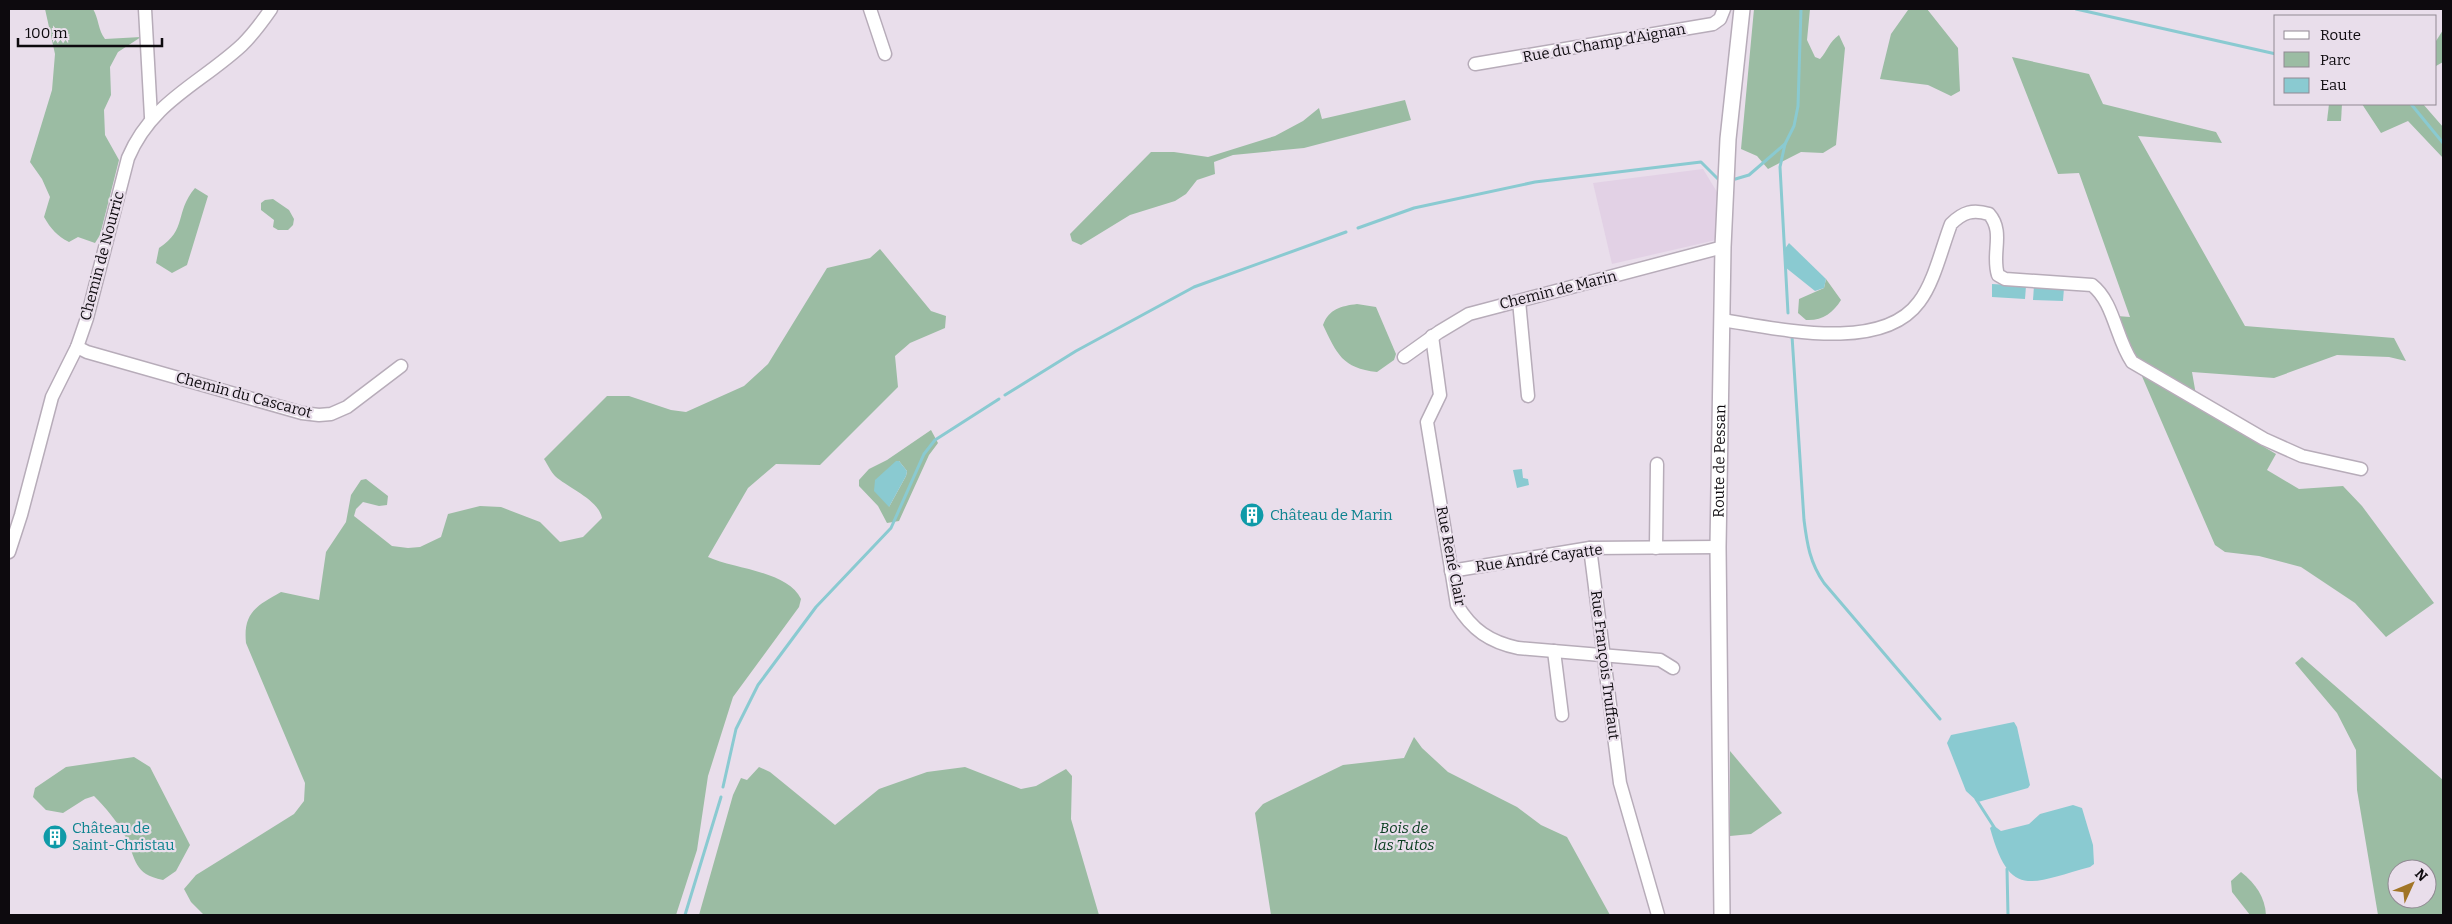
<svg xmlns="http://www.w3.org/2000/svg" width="2452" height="924" font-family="Bitter,serif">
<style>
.built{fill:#e2d1e5}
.green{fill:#9bbca3;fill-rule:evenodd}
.water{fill:#8acad1}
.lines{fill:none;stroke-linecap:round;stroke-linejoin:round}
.stream{stroke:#8acad1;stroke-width:3}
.minor-casing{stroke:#b7acb9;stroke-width:15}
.major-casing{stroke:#b7acb9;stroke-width:18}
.minor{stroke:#fff;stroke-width:12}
.major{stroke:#fff;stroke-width:15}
.labels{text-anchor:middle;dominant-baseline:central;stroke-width:4.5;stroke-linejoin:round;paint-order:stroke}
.street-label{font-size:15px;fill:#0d0a0e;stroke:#e9deeb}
.culture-label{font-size:15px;fill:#0d838f;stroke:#e9deeb;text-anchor:start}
.park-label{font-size:15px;font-style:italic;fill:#073c1d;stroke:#e9deeb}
</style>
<rect width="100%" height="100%" fill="#e9deeb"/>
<!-- built -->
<path class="built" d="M1703 169 1717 192 1716 240 1612 264 1593 183Z"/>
<!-- green -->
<g class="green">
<path d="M45 9H93C99 19 98 30 105 39L141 37 118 52 110 67 111 95 104 110 105 135 119 160 100 235 95 243 78 237 69 242C57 236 51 229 44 217L50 197 42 179 30 162 52 90 55 54Z"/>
<path d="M1754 9H1810L1807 40 1815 57 1820 59C1828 50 1829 42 1839 35L1845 48 1836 145 1823 153 1801 152 1768 169 1757 156 1741 149Z"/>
<path d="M1927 9 1958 48 1960 91 1951 96 1928 85 1880 79 1891 34 1908 10Z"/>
<path d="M2443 30V62L2436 66V41Z"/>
<path d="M2012 57 2089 74 2103 104 2216 132 2222 143 2138 136 2245 326 2394 338 2406 361 2389 357 2337 355 2274 378 2192 372 2196 395 2140 360 2131 351 2117 316 2130 317 2079 173 2058 174Z"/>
<path d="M1405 100 1411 120 1304 148 1233 155 1214 162 1215 174 1197 180 1186 194 1175 201 1130 215 1081 245 1072 241 1070 234 1151 152H1174L1208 157 1275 136 1303 121 1319 108 1322 119Z"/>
<path d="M2329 104H2342L2341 121H2327Z"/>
<path d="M2362 104H2423L2443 127V158L2408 121 2381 133Z"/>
<path d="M195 188 208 196 187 265 172 273 156 263 159 248C188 229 174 213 195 188Z"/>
<path d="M273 199 289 210 294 219 293 225 288 230H278L273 227 274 220 261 210V203L265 200Z"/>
<path d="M880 249 931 311 946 316 945 328 910 343 895 356 898 387 820 465 776 464 748 488 708 557C734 569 788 571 801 599L799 607 733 697 708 776 697 850 676 915H204L191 902 184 889 196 875 294 814 304 801 305 783 246 643C243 613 256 606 281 592L319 600 326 552 346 522 351 495 361 480 366 479 388 496 387 505 379 506 363 502 356 509 354 516 392 546 408 548 420 547 441 537 448 514 480 506 501 507 540 522 560 542 583 537 602 518C598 499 568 488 555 476 551 472 548 465 544 459L607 396H629L671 410 686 412 744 386 768 364 827 268 870 258Z"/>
<path d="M1826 279 1841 300C1833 313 1822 321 1806 320L1798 313 1799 299 1824 288Z"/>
<path d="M1357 304 1376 307 1396 354 1394 360 1377 372C1342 368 1337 354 1323 325 1329 309 1341 306 1357 304Z"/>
<path d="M2141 374 2276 454 2267 470 2299 489 2343 486 2362 506 2434 603 2386 637 2355 603 2301 567 2259 556 2225 552 2215 545Z"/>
<path d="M931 430 938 443 929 455 899 521 887 523 878 506 859 486V480L869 469 887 460ZM899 461 907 471 906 476 889 507Z"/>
<path d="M2302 657 2443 780V915H2378L2357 790 2356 750 2337 713 2295 663ZM2397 869H2427V899H2397Z"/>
<path d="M1414 737 1422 748 1448 772 1517 807 1541 825 1567 837 1610 915H1271L1255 813 1263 804 1343 765 1404 758Z"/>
<path d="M1730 751 1782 813 1751 834 1730 836Z"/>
<path d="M134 757 150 767 190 845 176 871 163 880C133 874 137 860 125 836 117 821 106 808 94 796L85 799 63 813 46 810 33 797 35 788 66 767Z"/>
<path d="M759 767 770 772 835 825 879 789 927 772 965 767 1021 789 1036 786 1066 769 1072 776 1071 819 1099 915H699L733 795 741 778 747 780Z"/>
<path d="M2241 872C2256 884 2265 897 2266 915H2250L2232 892 2231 881Z"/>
</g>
<!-- water -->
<g class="water">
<path d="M1789 243 1826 279 1824 288 1815 291 1785 267 1784 250Z"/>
<path d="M1992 284 2026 286 2025 299 1992 297Z"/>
<path d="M2034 286 2064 288 2063 301 2033 300Z"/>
<path d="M896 461H899L907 471 906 476 889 507 874 491 875 480Z"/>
<path d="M1522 469 1523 478 1528 479 1529 485 1517 488 1513 470Z"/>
<path d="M2014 722 2017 727 2030 785 2028 788 1978 802 1966 791 1947 743 1951 735Z"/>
<path d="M2073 805 2082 808 2093 845 2094 864 2090 867C2030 883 2010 900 1990 828L1993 825 2001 831 2029 824 2040 814Z"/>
</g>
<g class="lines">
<!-- stream -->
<g class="stream">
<path d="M2076 9 2276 54"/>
<path d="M2411 104 2443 143"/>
<path d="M1732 180 1749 175 1785 144"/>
<path d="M1358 228 1414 208 1535 182 1701 162 1718 179"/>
<path d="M1788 313 1780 167 1785 144 1794 126 1798 106 1801 9"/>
<path d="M1792 336 1804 520C1807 544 1810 563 1824 583L1940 719"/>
<path d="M1005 395 1076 351 1194 287 1346 232"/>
<path d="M723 787 736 729 758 685 816 607 891 528 924 454 935 440 999 399"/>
<path d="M1976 799 1994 827"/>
<path d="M2007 869 2008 915"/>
<path d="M685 915 721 797"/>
</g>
<defs>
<g id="minor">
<path d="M145 9 151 117"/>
<path d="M870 9 885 54"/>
<path d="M1475 64 1713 24 1720 19 1724 9"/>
<path d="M1519 301 1528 396"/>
<path d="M1722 320C1776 328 1881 354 1919 302 1934 283 1942 247 1951 224 1963 212 1973 209 1989 214 2005 232 1991 254 1998 275L2005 279 2092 285C2114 302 2116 339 2132 362L2264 439 2302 456 2361 469"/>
<path d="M1432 336 1440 395 1427 422 1457 605C1472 630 1490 642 1518 648L1660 660 1673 668"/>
<path d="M77 347 87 352 302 413 319 415 331 414 347 407 401 366"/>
<path d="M1404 357 1439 332 1469 314 1723 247"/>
<path d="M1590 548 1620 783 1658 915"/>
<path d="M1656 548 1657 464"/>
<path d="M9 552 21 515 52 397 77 347 87 318 128 158C152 101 200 84 242 45 253 34 262 22 271 9"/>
<path d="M1451 571 1590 548 1718 547"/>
<path d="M1554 651 1562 715"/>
</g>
<g id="major">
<path id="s1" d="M1722 915 1718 547 1723 247 1728 139 1742 9"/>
</g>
</defs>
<!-- minor casing -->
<use href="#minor" class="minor-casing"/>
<!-- major casing -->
<use href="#major" class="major-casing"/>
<!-- minor -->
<use href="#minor" class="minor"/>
<!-- major -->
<use href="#major" class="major"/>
</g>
<!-- icons -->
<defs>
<symbol id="building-disc" viewBox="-11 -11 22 22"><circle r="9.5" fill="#0f9aa8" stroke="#e9deeb"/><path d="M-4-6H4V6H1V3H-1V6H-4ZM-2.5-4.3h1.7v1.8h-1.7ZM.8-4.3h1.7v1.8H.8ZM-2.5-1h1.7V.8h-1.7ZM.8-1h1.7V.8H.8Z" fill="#fff"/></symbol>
</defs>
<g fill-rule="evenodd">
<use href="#building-disc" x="1238" y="501" width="28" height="28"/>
<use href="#building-disc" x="41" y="823" width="28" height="28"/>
</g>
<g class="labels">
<!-- street labels -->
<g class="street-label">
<text transform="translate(1604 43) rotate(-10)">Rue du Champ d'Aignan</text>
<text transform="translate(102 256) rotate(-75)">Chemin de Nourric</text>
<text transform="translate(1558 290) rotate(-14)">Chemin de Marin</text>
<text transform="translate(244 395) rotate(15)">Chemin du Cascarot</text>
<text stroke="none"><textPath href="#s1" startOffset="454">Route de Pessan</textPath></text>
<text transform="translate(1451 556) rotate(79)">Rue René Clair</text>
<text transform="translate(1539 558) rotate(-8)">Rue André Cayatte</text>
<text transform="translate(1605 665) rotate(83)">Rue François Truffaut</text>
</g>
<!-- culture labels -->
<g class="culture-label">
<text x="1270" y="515">Château de Marin</text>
<text x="72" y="828">Château de<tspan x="72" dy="17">Saint-Christau</tspan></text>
</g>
<!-- park labels -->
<g class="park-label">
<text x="1404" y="828">Bois de<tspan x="1404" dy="17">las Tutos</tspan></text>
</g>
</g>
<!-- border -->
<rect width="2452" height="924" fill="none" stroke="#0d0a0e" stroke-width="20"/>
<!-- legend -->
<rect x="2274" y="15" width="162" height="90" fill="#e9deeb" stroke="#918993"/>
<rect x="2284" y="31" width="25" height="8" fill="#ffffff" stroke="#918993"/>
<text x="2320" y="40" font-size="15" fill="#0d0a0e">Route</text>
<rect x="2284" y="52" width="25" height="15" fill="#9bbca3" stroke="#918993"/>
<text x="2320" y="65" font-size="15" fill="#0d0a0e">Parc</text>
<rect x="2284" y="78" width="25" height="15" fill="#8acad1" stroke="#918993"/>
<text x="2320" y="90" font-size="15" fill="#0d0a0e">Eau</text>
<!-- north arrow -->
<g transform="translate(2412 884) rotate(46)"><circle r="24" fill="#e9deeb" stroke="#918993"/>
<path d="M0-4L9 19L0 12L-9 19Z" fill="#a17526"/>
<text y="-8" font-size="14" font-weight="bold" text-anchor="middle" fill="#0d0a0e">N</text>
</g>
<!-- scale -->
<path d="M18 38v8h144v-8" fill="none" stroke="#0d0a0e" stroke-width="2.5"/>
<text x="25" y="38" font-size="15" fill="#0d0a0e" stroke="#e9deeb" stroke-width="4" paint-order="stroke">100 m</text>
</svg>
